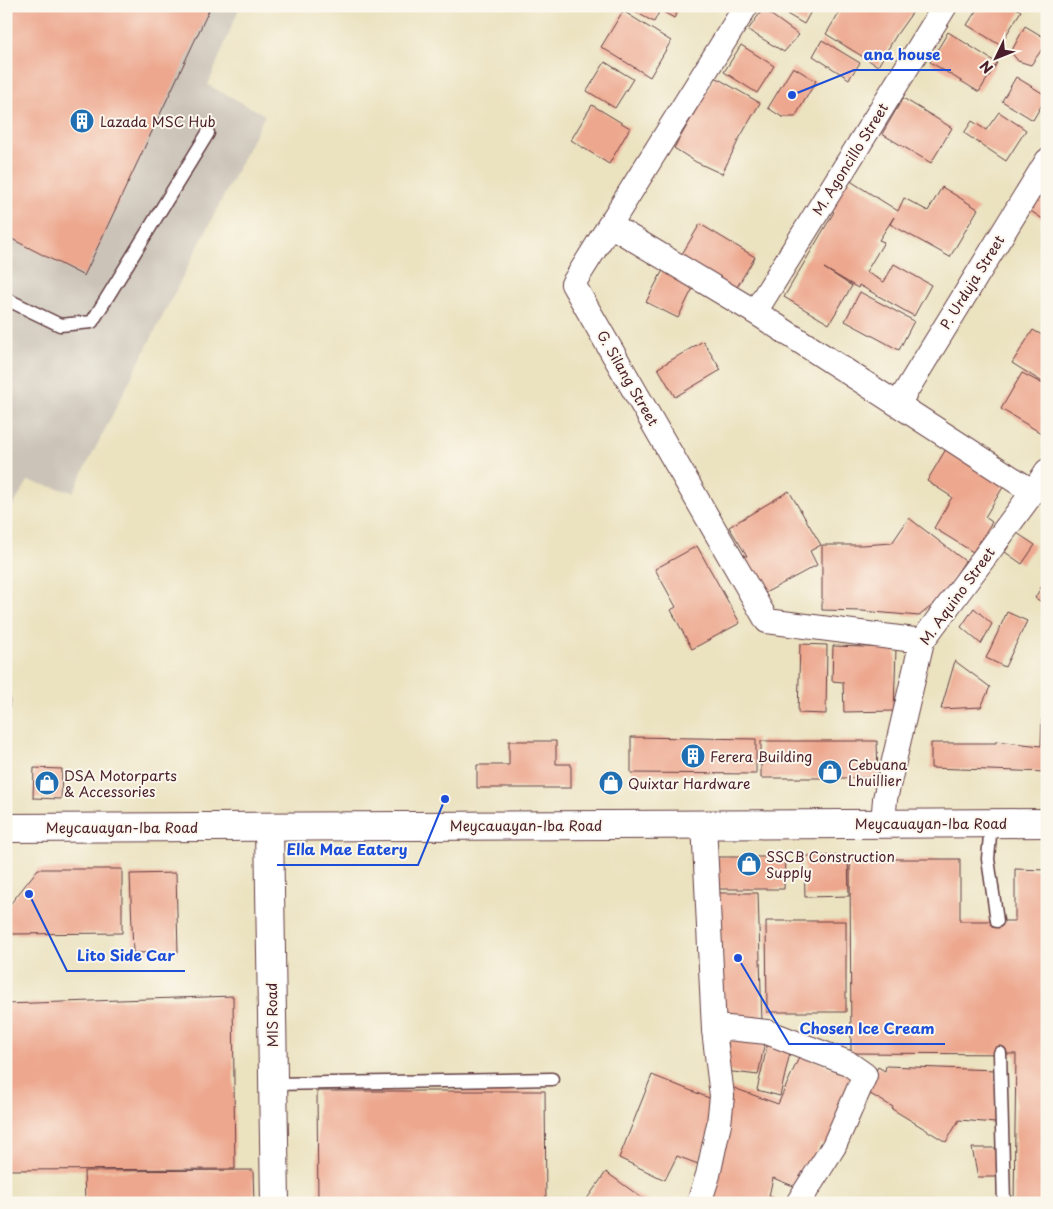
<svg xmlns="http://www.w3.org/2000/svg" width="1053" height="1209" font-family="'Playpen Sans',sans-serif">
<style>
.industrial{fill:#cbc3b8}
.building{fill:#eda78e}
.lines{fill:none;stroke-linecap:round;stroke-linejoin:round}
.service-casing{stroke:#623c41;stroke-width:15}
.minor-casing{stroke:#623c41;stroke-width:26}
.tertiary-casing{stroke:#623c41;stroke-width:30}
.secondary-casing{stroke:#623c41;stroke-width:30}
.service{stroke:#fff;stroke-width:12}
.minor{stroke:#fff;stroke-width:24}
.tertiary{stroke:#fff;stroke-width:28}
.secondary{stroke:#fff;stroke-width:28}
.labels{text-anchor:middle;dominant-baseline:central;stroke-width:4;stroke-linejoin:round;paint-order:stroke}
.poi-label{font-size:14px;fill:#4a1f2b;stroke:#fbf7ec;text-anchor:start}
.street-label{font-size:14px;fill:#4a1f2b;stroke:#fbf7ec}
.leader{fill:none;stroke:#1d4ed8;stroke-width:2}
.callout-dot{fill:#1d4ed8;stroke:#fbf7ec;stroke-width:2}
.callout-label{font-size:15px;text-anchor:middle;font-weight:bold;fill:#1d4ed8;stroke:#fbf7ec;stroke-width:4;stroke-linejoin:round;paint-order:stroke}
</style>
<rect width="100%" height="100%" fill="#fbf7ec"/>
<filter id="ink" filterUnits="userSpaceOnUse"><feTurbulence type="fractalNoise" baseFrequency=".02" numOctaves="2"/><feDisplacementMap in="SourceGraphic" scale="10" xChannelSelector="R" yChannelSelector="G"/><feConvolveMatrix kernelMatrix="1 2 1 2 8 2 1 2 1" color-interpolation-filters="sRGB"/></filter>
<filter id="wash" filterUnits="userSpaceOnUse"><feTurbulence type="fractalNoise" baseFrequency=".0096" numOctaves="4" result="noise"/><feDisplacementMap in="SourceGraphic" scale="20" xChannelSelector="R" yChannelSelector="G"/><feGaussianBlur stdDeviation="1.12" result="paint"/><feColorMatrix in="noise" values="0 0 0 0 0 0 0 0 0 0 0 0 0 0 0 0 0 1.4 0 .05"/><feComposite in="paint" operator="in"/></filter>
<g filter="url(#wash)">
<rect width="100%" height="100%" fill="#ebe2c0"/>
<!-- industrial -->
<path class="industrial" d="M6 6H240L208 85 265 115 73 492 28 481 7 516Z"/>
<g id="blocks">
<!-- building -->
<g class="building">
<path d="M6 6H211L84 276 6 236Z"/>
<path d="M624 6H681L674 18 660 10 654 22Z"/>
<path d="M773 6H814L804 24Z"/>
<path d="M843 6H917L897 34 878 66 826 34Z"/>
<path d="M979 6H1013L1021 11 1000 45 967 25Z"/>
<path d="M763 9 799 35 784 52 748 30Z"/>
<path d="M623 11 671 41 650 77 601 47Z"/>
<path d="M1025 26 1047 39V42L1031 65 1018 61 1011 52Z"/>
<path d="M948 32 997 63 979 92 930 62Z"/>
<path d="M822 40 860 63 849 79 813 56Z"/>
<path d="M741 45 774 66 757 93 724 72Z"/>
<path d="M605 62 633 79 615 108 587 91Z"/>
<path d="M793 67 816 81 795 117H782L768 108Z"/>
<path d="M715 77 760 103 739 139 722 174 696 162 674 148Z"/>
<path d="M1016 77 1047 96 1033 120 1002 101Z"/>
<path d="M903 98 952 128 931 163 882 134Z"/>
<path d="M592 105 630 128 609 164 571 140Z"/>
<path d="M999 112 1026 130 1006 161 964 133 972 121 986 130Z"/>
<path d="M1047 174V222L1025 207Z"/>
<path d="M844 177 898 211 904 198 928 211 942 187 978 209 950 257 890 224 894 217 879 240 884 242 866 272 884 282 894 264 931 285 914 316 859 285 858 288 824 268 852 286 829 324 784 297 834 212 825 207Z"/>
<path d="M700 224 755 257 731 297 676 264Z"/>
<path d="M663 270 694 286 678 318 646 302Z"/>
<path d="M860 292 914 321 899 350 845 321Z"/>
<path d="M1033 330 1047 338V385L1012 363Z"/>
<path d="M703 341 721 370 675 397 658 368Z"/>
<path d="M1022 373 1047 386 1046 436 1001 409Z"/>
<path d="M949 444 1008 479 985 517 992 522 973 552 934 528 952 497 927 481Z"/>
<path d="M789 491 821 545 810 551 817 565 763 594 742 556H747L729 527Z"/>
<path d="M909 518 965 561 940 599 919 616 862 611 822 610V545H862L892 543Z"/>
<path d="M1017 533 1035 545 1022 564 1005 552Z"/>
<path d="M697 546 740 623 692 649 671 610 676 607 655 569Z"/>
<path d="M1047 577V605L1035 598Z"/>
<path d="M974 608 992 624 981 644 961 627Z"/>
<path d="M1007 612 1027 621 1005 667 986 658Z"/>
<path d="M800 644 827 645 826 714 798 713Z"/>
<path d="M833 646 896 648 894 711 844 712 843 682 832 681Z"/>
<path d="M955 661 990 687 981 707 941 709Z"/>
<path d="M6 693 10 694 9 715H6Z"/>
<path d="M1042 719H1047V772L931 768V743H996V741L1041 746Z"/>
<path d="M631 737 756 739V774L631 773Z"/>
<path d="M509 741H556V764H571V788H477V765H509Z"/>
<path d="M761 741H877L878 778H761Z"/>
<path d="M34 768 62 769 61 799 33 798Z"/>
<path d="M804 856H848L849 896 805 897Z"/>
<path d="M715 857H785L784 889H716Z"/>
<path d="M850 859H960V921H1015V869L1047 870V1203H1014L1016 1054 851 1053Z"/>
<path d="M38 869H122V933L9 934 8 907Z"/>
<path d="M176 873 178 952 133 953 130 874Z"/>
<path d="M714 893H758L762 1023 718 1024Z"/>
<path d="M766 921H846V1012H767Z"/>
<path d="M233 996 235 1169 6 1170V1004Z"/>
<path d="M730 1029 766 1037 758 1075 725 1071Z"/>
<path d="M769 1038 792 1044 780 1096 757 1090Z"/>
<path d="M800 1055 859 1079 832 1148 820 1143 801 1189 773 1178 769 1196 783 1203H707L731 1087 778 1104Z"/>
<path d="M886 1066 995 1070 996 1123 959 1120 946 1142 892 1109 893 1107 865 1091 878 1067 885 1071Z"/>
<path d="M652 1075 714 1100 711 1129 698 1164 677 1156 665 1180 619 1158Z"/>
<path d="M317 1091H545L546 1203H318Z"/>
<path d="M972 1148H997L999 1177H978Z"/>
<path d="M253 1170 254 1203H85L84 1171Z"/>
<path d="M606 1172 649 1203H584Z"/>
</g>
</g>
</g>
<g filter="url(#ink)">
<use href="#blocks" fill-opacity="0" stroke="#623c41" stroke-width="1"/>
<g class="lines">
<defs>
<g id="service">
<path d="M6 299 60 325 92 322 208 133"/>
<path d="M991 823 988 859 997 921"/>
<path d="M1000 1053 1004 1203"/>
<path d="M273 1084 552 1079"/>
</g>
<g id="minor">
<path d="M746 6 573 284 767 621 922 641"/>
<path d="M610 225 755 312 1033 492"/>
<path d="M755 312 945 6"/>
<path d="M898 404 1047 161"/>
<path d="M883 823 885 799 922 641 1033 492 1047 471"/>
<path d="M714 1030 728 1028 767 1032 848 1063 865 1075 834 1146 798 1203"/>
<path d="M699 1203 708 1175 719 1124 722 1096 714 1030 704 823"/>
</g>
<path id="tertiary" d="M269 827 275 1203"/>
<path id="secondary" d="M6 828 1047 823"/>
</defs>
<!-- service casing -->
<use href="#service" class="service-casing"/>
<!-- minor casing -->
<use href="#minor" class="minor-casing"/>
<!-- tertiary casing -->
<use href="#tertiary" class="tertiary-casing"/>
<!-- secondary casing -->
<use href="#secondary" class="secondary-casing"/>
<!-- service -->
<use href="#service" class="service"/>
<!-- minor -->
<use href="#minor" class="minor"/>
<!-- tertiary -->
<use href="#tertiary" class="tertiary"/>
<!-- secondary -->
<use href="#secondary" class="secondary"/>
</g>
</g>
<!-- icons -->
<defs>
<symbol id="building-disc" viewBox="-11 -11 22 22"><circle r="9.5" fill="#1f6fb2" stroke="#fbf7ec"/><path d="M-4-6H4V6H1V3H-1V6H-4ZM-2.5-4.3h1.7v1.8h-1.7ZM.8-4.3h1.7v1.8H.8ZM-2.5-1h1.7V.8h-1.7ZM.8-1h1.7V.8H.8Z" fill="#fff"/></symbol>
<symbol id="shop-disc" viewBox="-11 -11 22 22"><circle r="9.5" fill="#1f6fb2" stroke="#fbf7ec"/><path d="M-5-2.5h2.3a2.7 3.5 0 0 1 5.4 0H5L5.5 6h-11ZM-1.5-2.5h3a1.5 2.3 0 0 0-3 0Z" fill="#fff"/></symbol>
</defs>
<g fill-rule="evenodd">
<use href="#building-disc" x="68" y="107" width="28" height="28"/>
<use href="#building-disc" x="679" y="742" width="28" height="28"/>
<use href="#shop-disc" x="816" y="758" width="28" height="28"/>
<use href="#shop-disc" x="33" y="769" width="28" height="28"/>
<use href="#shop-disc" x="597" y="769" width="28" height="28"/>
<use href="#shop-disc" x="735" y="850" width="28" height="28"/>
</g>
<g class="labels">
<!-- poi labels -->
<g class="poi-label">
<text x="100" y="121">Lazada MSC Hub</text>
<text x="710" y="756">Ferera Building</text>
<text x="848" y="764">Cebuana<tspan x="848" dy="16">Lhuillier</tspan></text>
<text x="64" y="775">DSA Motorparts<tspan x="64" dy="16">&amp; Accessories</tspan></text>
<text x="628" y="783">Quixtar Hardware</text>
<text x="766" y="856">SSCB Construction<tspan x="766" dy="16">Supply</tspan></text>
</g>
<!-- street labels -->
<g class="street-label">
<text transform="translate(850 159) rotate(-58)">M. Agoncillo Street</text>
<text transform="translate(972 282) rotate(-58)">P. Urduja Street</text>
<text transform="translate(628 378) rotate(60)">G. Silang Street</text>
<text transform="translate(957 596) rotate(-54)">M. Aquino Street</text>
<text x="931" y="823">Meycauayan-Iba Road</text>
<text x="526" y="825">Meycauayan-Iba Road</text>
<text x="122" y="827">Meycauayan-Iba Road</text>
<text transform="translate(272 1015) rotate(-91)">MIS Road</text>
</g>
</g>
<!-- callouts -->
<path class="leader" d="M792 95L854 70H951M445 799L418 865H277M29 894L67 971H185M738 958L789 1044H945"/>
<g class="callout-dot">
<circle cx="792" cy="95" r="5"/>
<circle cx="445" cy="799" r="5"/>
<circle cx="29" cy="894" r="5"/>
<circle cx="738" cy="958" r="5"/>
</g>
<g class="callout-label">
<text x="902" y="60">ana house</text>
<text x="347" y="855">Ella Mae Eatery</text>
<text x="126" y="961">Lito Side Car</text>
<text x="867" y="1034">Chosen Ice Cream</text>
</g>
<!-- margin -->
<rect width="1053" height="1209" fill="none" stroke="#fbf7ec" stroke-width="25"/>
<!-- north arrow -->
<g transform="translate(996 58) rotate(227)" stroke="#fbf7ec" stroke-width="4" paint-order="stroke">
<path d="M0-4L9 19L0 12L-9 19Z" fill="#4a1f2b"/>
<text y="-8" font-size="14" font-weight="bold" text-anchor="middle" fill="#4a1f2b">N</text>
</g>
</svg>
